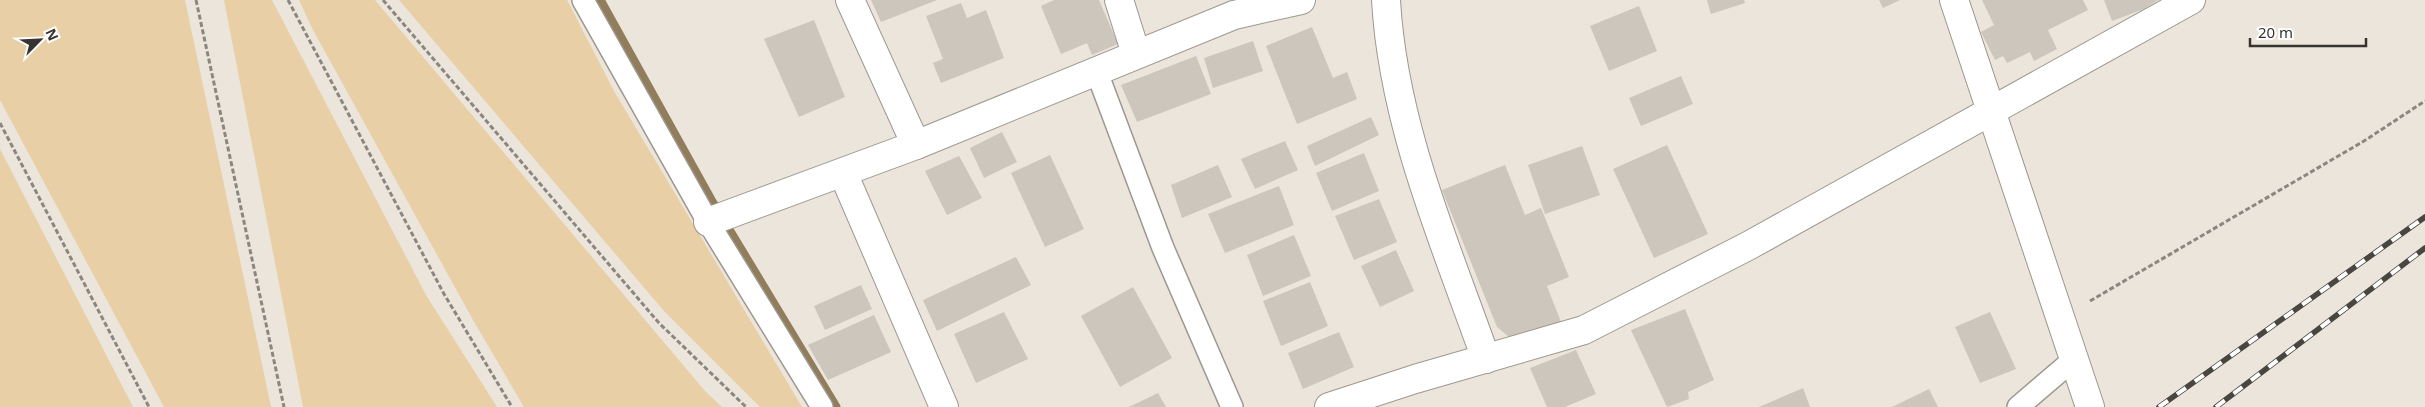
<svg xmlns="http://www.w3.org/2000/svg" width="2425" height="407" font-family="'Noto Sans',sans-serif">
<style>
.green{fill:#e8cfa6}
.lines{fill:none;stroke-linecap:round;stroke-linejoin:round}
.stream{stroke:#917d5b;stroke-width:11}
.building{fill:#ccc6bc}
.service-casing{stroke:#9d988e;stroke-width:24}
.minor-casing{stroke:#9d988e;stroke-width:30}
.path{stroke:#8b8780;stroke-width:3;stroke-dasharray:5 2.5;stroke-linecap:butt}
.service{stroke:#fff;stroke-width:21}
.minor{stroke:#fff;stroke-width:28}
.rail-casing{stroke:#494641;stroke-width:5.5}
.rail{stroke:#fff;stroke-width:4;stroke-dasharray:11;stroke-linecap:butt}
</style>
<rect width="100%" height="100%" fill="#ebe5db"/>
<!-- green -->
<g class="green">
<path d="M0 0H185L271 407H164L0 100Z"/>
<path d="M224 0H272L426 295 497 407H303Z"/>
<path d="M299 0H375L705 391 722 407H524L473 320 313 30Z"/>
<path d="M399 0H567L614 91 802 407H760L664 311Z"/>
<path d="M0 149 133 407H0Z"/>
</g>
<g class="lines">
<!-- stream -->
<path class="stream" d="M599 0 710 200 835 407"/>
</g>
<!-- building -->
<g class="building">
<path d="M871 0H937L881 22Z"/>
<path d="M1054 0H1099L1118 44 1092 55 1087 43 1061 54 1041 6Z"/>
<path d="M1707 0H1744L1745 3 1711 14Z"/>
<path d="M1879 0H1900L1883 8Z"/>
<path d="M1982 0H2083L2088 10 2048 30 2057 49 2034 61 2030 52 2007 63 2003 56 1995 60 1981 32 1994 25Z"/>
<path d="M2104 0H2158L2144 9 2112 21Z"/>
<path d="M961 3 967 18 986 10 1004 58 941 83 933 63 943 59 926 16Z"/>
<path d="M1639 6 1657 51 1609 71 1590 26Z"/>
<path d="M814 20 845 97 799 117 764 39Z"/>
<path d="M1312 27 1333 78 1347 72 1357 99 1297 124 1266 46Z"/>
<path d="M1253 41 1263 71 1213 88 1204 58Z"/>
<path d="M1196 56 1211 94 1137 122 1121 85Z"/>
<path d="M1681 76 1693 104 1641 126 1629 98Z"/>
<path d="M1371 117 1379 135 1315 166 1307 146Z"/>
<path d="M1002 132 1017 162 984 178 970 148Z"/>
<path d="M1285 141 1298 170 1255 189 1241 159Z"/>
<path d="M1667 145 1708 234 1654 258 1613 169Z"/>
<path d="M1582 146 1600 195 1545 214 1528 165Z"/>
<path d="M1364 153 1379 191 1332 211 1316 173Z"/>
<path d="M1050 155 1084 229 1045 247 1011 173Z"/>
<path d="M959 156 982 198 947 215 925 171Z"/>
<path d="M1218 165 1232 197 1182 218 1171 185Z"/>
<path d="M1505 165 1525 215 1541 208 1569 277 1547 286 1561 322 1514 341 1497 327 1442 190Z"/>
<path d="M1279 186 1294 225 1225 253 1208 214Z"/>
<path d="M1379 199 1397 242 1354 260 1335 216Z"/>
<path d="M1294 235 1311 276 1263 296 1247 255Z"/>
<path d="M1396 250 1414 291 1380 307 1361 266Z"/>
<path d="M1016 257 1031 285 937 331 923 300Z"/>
<path d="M1310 282 1328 326 1281 346 1263 301Z"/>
<path d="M861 285 872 309 825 330 814 306Z"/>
<path d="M1133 287 1172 358 1120 387 1081 316Z"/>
<path d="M1685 309 1714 380 1688 392 1689 399 1667 407 1631 330Z"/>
<path d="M1004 312 1028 359 976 383 954 334Z"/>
<path d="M1990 312 2016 369 1980 383 1955 327Z"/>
<path d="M874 315 891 352 828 380 808 345Z"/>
<path d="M1339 332 1354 367 1303 389 1288 353Z"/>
<path d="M1576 350 1596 394 1565 407H1547L1530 368Z"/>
<path d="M1803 388 1810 407H1759Z"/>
<path d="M1929 389 1938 407H1892Z"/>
<path d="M1158 393 1166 407H1129Z"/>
</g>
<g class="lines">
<defs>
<g id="service">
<path d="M583 0 708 222 822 407"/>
<path d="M1096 70 1163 248 1232 407"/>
<path d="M2018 407 2073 360"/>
</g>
<g id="minor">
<path d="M850 0 916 145"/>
<path d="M1119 0 1136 54"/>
<path d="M1386 0C1393 125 1445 243 1486 359"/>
<path d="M1954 0 2090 407"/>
<path d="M843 173 944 407"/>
<path d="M708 222 916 145 1234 15 1301 0"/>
<path d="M1329 407 1415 379 1584 330 1748 246 2191 0"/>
</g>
</defs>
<!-- service casing -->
<use href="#service" class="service-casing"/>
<!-- minor casing -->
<use href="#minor" class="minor-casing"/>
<!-- path -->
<g class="path">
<path d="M196 0 284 407"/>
<path d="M288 0 444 294 512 407"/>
<path d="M383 0 659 323 746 407"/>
<path d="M0 123 149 407"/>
<path d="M2090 301 2364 141 2425 101"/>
</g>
<!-- service -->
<use href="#service" class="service"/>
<!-- minor -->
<use href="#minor" class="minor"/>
<defs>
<g id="rail">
<path d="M2159 407 2425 217"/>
<path d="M2216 407 2425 248"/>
</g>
</defs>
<!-- rail casing -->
<use href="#rail" class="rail-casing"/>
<!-- rail -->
<use href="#rail" class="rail"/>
</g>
<!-- north arrow -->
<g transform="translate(40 40) rotate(66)" stroke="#ffffff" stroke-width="4" paint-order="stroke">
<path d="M0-4L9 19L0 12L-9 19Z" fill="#373430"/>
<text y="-8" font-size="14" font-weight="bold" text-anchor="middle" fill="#373430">N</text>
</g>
<!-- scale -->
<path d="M2250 38v8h116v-8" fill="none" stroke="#373430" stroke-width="2.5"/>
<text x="2258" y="38" font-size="15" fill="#373430" stroke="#ffffff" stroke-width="4" paint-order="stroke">20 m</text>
</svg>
